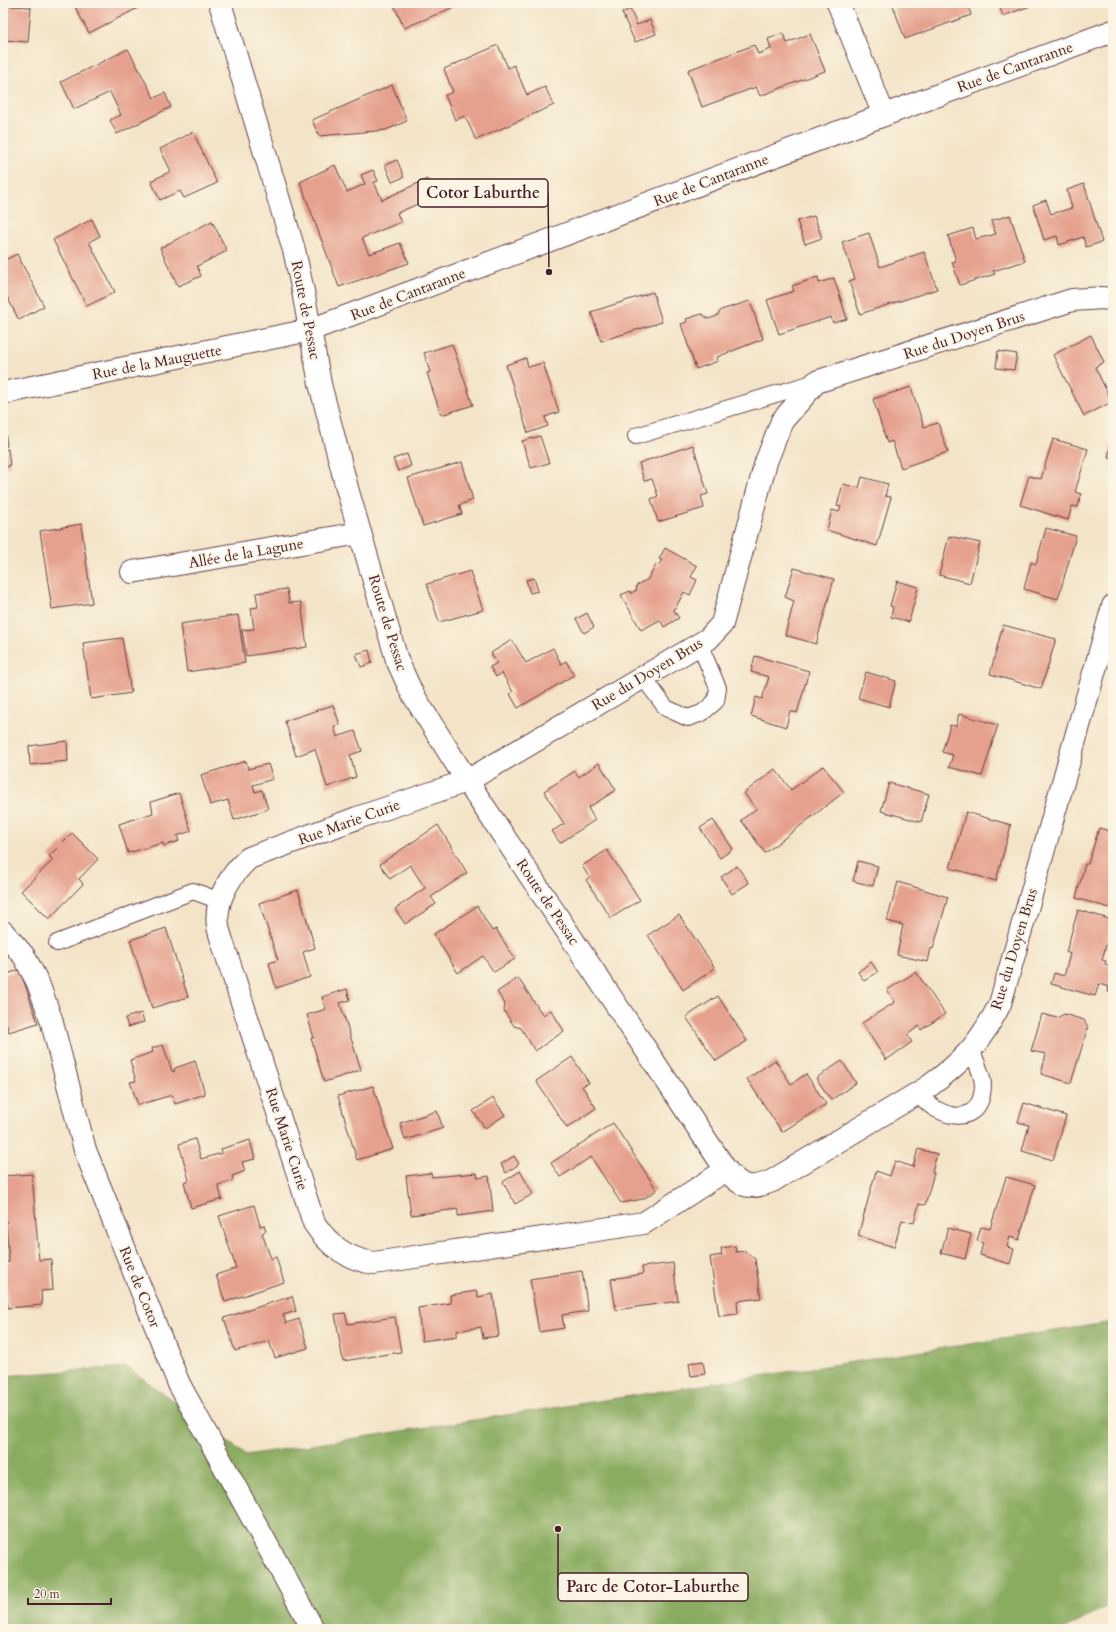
<svg xmlns="http://www.w3.org/2000/svg" width="1116" height="1632" font-family="Cardo,serif">
<style>
.forest{fill:#8aac60;stroke:#6a6646}
.building{fill:#e5a18d}
.lines{fill:none;stroke-linecap:round;stroke-linejoin:round}
.service-casing{stroke:#633d43;stroke-width:18}
.minor-casing{stroke:#633d43;stroke-width:24}
.tertiary-casing{stroke:#633d43;stroke-width:24}
.service{stroke:#fff;stroke-width:16}
.minor{stroke:#fff;stroke-width:22}
.tertiary{stroke:#fff;stroke-width:22}
.labels{text-anchor:middle;dominant-baseline:central;stroke-width:4;stroke-linejoin:round;paint-order:stroke}
.street-label{font-size:15px;fill:#4a1f2b;stroke:#fcf5e5}
.leader{fill:none;stroke:#4a1f2b;stroke-width:1.5}
.callout-dot{fill:#4a1f2b;stroke:#fcf5e5;stroke-width:1.5}
.callout{fill:#fcf5e5;stroke:#4a1f2b;stroke-width:1.5}
.callout-label{font-size:16px;text-anchor:middle;font-weight:bold;fill:#4a1f2b}
</style>
<rect width="100%" height="100%" fill="#fcf5e5"/>
<filter id="ink" filterUnits="userSpaceOnUse"><feTurbulence type="fractalNoise" baseFrequency=".025" numOctaves="2"/><feDisplacementMap in="SourceGraphic" scale="8" xChannelSelector="R" yChannelSelector="G"/><feConvolveMatrix kernelMatrix="1 2 1 2 8 2 1 2 1" color-interpolation-filters="sRGB"/></filter>
<filter id="wash" filterUnits="userSpaceOnUse"><feTurbulence type="fractalNoise" baseFrequency=".012" numOctaves="4" result="noise"/><feDisplacementMap in="SourceGraphic" scale="16" xChannelSelector="R" yChannelSelector="G"/><feGaussianBlur stdDeviation="0.9" result="paint"/><feColorMatrix in="noise" values="0 0 0 0 0 0 0 0 0 0 0 0 0 0 0 0 0 1.4 0 .05"/><feComposite in="paint" operator="in"/></filter>
<g filter="url(#wash)">
<rect width="100%" height="100%" fill="#f3e4c8"/>
<!-- forest -->
<path class="forest" d="M1113 1322V1603L1063 1629H3V1376L127 1367 246 1455Z"/>
<g id="blocks">
<!-- building -->
<g class="building">
<path d="M3 3H6V6L31 7 28 42 3 40Z"/>
<path d="M73 3H138L140 7 89 33Z"/>
<path d="M393 3H460L461 4 404 28Z"/>
<path d="M892 3H967L971 15 905 39Z"/>
<path d="M998 3H1029L1030 6 1003 16Z"/>
<path d="M630 9 637 25 650 20 656 34 635 42 622 13Z"/>
<path d="M783 33 787 43 810 34 825 71 760 96 756 87 702 107 688 70 754 45 758 54 771 49 768 39Z"/>
<path d="M498 45 508 68 514 65 527 95 545 87 554 105 476 140 465 116 455 120 445 95 453 92 444 69Z"/>
<path d="M128 49 154 98 165 93 171 107 117 134 110 120 121 115 110 92 74 109 61 82Z"/>
<path d="M392 85 407 121 386 130 319 136 312 120Z"/>
<path d="M193 132 217 183 184 198 180 191 160 200 151 181 171 171 160 149Z"/>
<path d="M397 160 404 177 392 182 385 165Z"/>
<path d="M335 165 347 192 365 184 361 175 373 170 378 181 374 182 382 200 427 179 434 197 397 213 401 222 362 238 369 254 400 243 409 263 339 287 300 182Z"/>
<path d="M1084 184 1102 242 1086 247 1083 237 1059 245 1057 236 1044 240 1033 205 1046 200 1051 214 1072 208 1067 190Z"/>
<path d="M1010 215 1025 261 993 271 995 274 960 285 952 262 956 261 948 236 973 228 976 239 996 234 991 221Z"/>
<path d="M814 216 822 238 805 244 797 221Z"/>
<path d="M92 219 100 236 89 242 115 292 87 306 53 240Z"/>
<path d="M212 221 227 251 197 266 201 276 178 286 160 248Z"/>
<path d="M869 233 880 267 924 252 937 289 860 314 849 281 855 279 842 242Z"/>
<path d="M17 254 44 306 19 320 5 293 3 294V261Z"/>
<path d="M818 277 819 283 834 278 847 319 833 323 831 317 779 334 767 300 794 291 792 286Z"/>
<path d="M653 292 662 322 601 341 591 312Z"/>
<path d="M750 301 763 339 717 357 718 361 696 369 681 324 687 322 686 319 702 314 708 319 717 316 721 310Z"/>
<path d="M1091 335 1104 362 1095 367 1112 402 1084 416 1053 355Z"/>
<path d="M452 344 473 405 441 415 427 373 430 372 424 353Z"/>
<path d="M998 351 1017 354 1014 370 996 368Z"/>
<path d="M526 358 528 367 543 363 559 412 545 417 548 426 528 433 506 365Z"/>
<path d="M911 387 924 427 938 423 948 452 901 468 892 441 887 443 873 399Z"/>
<path d="M3 430H5L7 446 3 447Z"/>
<path d="M540 436 549 463 531 468 522 441Z"/>
<path d="M1053 439 1088 449 1075 492 1081 494 1078 507 1072 506 1068 520 1020 505 1029 476 1041 479Z"/>
<path d="M693 445 708 494 701 496 704 508 658 522 651 499 658 496 652 479 644 481 639 463Z"/>
<path d="M1111 445 1113 446V458L1108 457Z"/>
<path d="M8 449 10 466 3 467V450Z"/>
<path d="M407 454 411 466 398 471 393 459Z"/>
<path d="M462 462 473 500 459 505 462 514 423 526 408 478Z"/>
<path d="M862 477 888 484 885 496 891 497 877 546 827 530 832 510 839 512 841 507 837 506 843 484 859 488Z"/>
<path d="M81 524 92 603 52 609 40 531Z"/>
<path d="M1046 528 1076 536 1058 599 1024 589 1031 562 1036 564Z"/>
<path d="M949 536 980 543 970 583 939 575Z"/>
<path d="M665 548 697 566 691 577 697 580 690 595 684 592 676 607 673 609 679 618 664 627 660 620 641 630 621 595 630 591 631 593 637 590 636 586 648 579 656 565 658 566 662 560 659 559Z"/>
<path d="M794 568 834 579 816 644 785 635 794 601 785 597Z"/>
<path d="M470 571 483 610 439 622 427 584Z"/>
<path d="M534 578 538 591 530 593 526 580Z"/>
<path d="M897 581 918 587 909 622 891 617 893 607 890 606Z"/>
<path d="M287 589 289 603 301 602 307 647 246 656 242 630 254 629 251 608 258 607 256 593Z"/>
<path d="M587 613 594 627 584 633 576 619Z"/>
<path d="M238 615 245 663 187 672 180 624Z"/>
<path d="M1003 625 1056 639 1041 689 990 674Z"/>
<path d="M122 638 131 693 91 699 83 643Z"/>
<path d="M512 640 526 663 553 648 561 664 566 661 574 675 518 708 510 694 513 692 502 673 496 677 490 667 497 663 491 653Z"/>
<path d="M369 650 372 663 361 667 356 654Z"/>
<path d="M755 656 809 671 797 713 790 711 786 727 751 716 756 697 762 699 769 677 751 672Z"/>
<path d="M866 672 896 681 889 707 858 698Z"/>
<path d="M333 705 340 725 334 727 337 737 355 731 362 751 350 755 356 777 327 787 315 749 296 756 285 721Z"/>
<path d="M959 714 998 725 982 776 949 767 953 755 942 752 950 725 956 726Z"/>
<path d="M67 741 68 761 30 765 29 746Z"/>
<path d="M246 761 248 769 268 764 273 779 253 785 255 792 262 790 268 809 234 820 228 800 210 805 201 775Z"/>
<path d="M599 763 616 790 588 808 595 820 560 843 552 831 564 824 544 791 575 771 579 777Z"/>
<path d="M823 766 844 792 765 853 741 820 756 809 744 793 775 769 791 790Z"/>
<path d="M889 783 929 794 921 822 881 811Z"/>
<path d="M179 793 191 831 177 836 179 841 164 846 163 843 128 853 119 824 153 813 151 802Z"/>
<path d="M966 812 1011 825 996 881 950 868Z"/>
<path d="M713 820 733 849 720 858 700 828Z"/>
<path d="M438 825 467 873 431 897 436 904 405 924 395 909 425 888 410 865 390 879 380 864Z"/>
<path d="M1099 828 1113 832V909L1076 898 1085 864H1088Z"/>
<path d="M72 833 98 859 79 879 83 884 49 919 21 891 53 860 49 856Z"/>
<path d="M607 850 640 900 611 918 586 880 589 877 582 866Z"/>
<path d="M858 861 878 866 873 886 853 881Z"/>
<path d="M737 866 749 883 732 894 721 877Z"/>
<path d="M898 882 948 897 933 949 931 948 928 962 897 955 903 925 887 921Z"/>
<path d="M298 890 315 948 303 952 310 977 276 988 269 963 278 960 259 903Z"/>
<path d="M477 906 492 931 496 929 515 959 494 972 483 956 458 973 434 934Z"/>
<path d="M1078 910 1113 920 1102 960 1106 961 1105 964 1113 967V993L1108 992 1109 987 1099 984 1095 996 1051 984 1054 973 1064 976 1070 954 1066 952Z"/>
<path d="M679 915 715 968 683 990 648 935Z"/>
<path d="M166 928 188 997 152 1008 130 940Z"/>
<path d="M871 962 878 972 864 981 858 972Z"/>
<path d="M20 970 38 1023 9 1032 3 1015V975Z"/>
<path d="M916 972 945 1014 921 1030 919 1026 907 1035 912 1042 886 1060 862 1023 895 1002 887 990Z"/>
<path d="M518 978 543 1015 551 1010 564 1031 535 1051 521 1028 514 1026 504 1011 505 1004 497 992Z"/>
<path d="M347 989 350 1000 340 1003 361 1070 324 1082 311 1038H314L307 1015 326 1009 322 997Z"/>
<path d="M718 996 747 1041 716 1061 686 1017Z"/>
<path d="M141 1013 144 1022 128 1027 125 1018Z"/>
<path d="M1042 1014 1057 1018 1064 1014 1084 1020 1088 1027 1071 1083 1041 1074 1046 1054 1031 1051Z"/>
<path d="M163 1045 172 1071 174 1072 175 1068 195 1061 205 1094 175 1104 172 1095 138 1105 130 1082 136 1081 130 1060 153 1052 152 1048Z"/>
<path d="M572 1057 589 1083 582 1086 596 1108 567 1128 536 1081Z"/>
<path d="M775 1060 791 1084 806 1074 826 1104 782 1132 747 1079Z"/>
<path d="M842 1061 856 1083 831 1100 816 1078Z"/>
<path d="M373 1086 393 1149 357 1160 338 1096Z"/>
<path d="M493 1098 505 1115 485 1128 473 1111Z"/>
<path d="M1024 1103 1066 1116 1053 1160 1022 1151 1029 1125 1018 1122Z"/>
<path d="M437 1111 443 1128 405 1140 400 1123Z"/>
<path d="M613 1123 657 1190 643 1199 621 1203 591 1157 560 1177 551 1163Z"/>
<path d="M195 1139 201 1159 222 1153 221 1149 250 1140 255 1159 242 1162 245 1171 232 1176 233 1180 218 1185 222 1199 191 1208 184 1182 189 1180 179 1144Z"/>
<path d="M918 1149 937 1154 932 1172 934 1173 925 1205 919 1204 914 1223 902 1220 894 1247 858 1236 876 1171 890 1176 895 1161 913 1167Z"/>
<path d="M514 1156 519 1164 506 1173 501 1164Z"/>
<path d="M520 1171 533 1194 515 1204 503 1182Z"/>
<path d="M431 1173 432 1177 477 1173 478 1178 489 1176 493 1211 458 1216V1209L411 1215 406 1176Z"/>
<path d="M32 1174 39 1260 51 1259 53 1290 41 1291 42 1305 8 1308 4 1263 9 1262 6 1220 3 1221V1176Z"/>
<path d="M1006 1177 1035 1185 1019 1240 1010 1237 1007 1247 1014 1249 1010 1264 980 1255 983 1243 977 1241 981 1227 990 1229Z"/>
<path d="M254 1205 260 1226 264 1225 266 1231 262 1233 271 1259 276 1257 284 1282 225 1302 216 1275 236 1268 219 1216Z"/>
<path d="M948 1228 971 1234 965 1259 941 1253Z"/>
<path d="M735 1246 736 1252 745 1251 755 1259 761 1298 737 1301 738 1314 719 1316 710 1257 722 1255 721 1248Z"/>
<path d="M673 1263 678 1301 616 1310 611 1279 643 1274 642 1267Z"/>
<path d="M582 1271 588 1311 562 1315 564 1328 539 1332 530 1279Z"/>
<path d="M477 1291 478 1297 493 1294 499 1336 483 1338 481 1327 457 1331V1336L422 1341 418 1308 451 1303 450 1295Z"/>
<path d="M292 1296 296 1311 283 1315 286 1323 299 1319 308 1348 275 1358 269 1341 235 1351 224 1318Z"/>
<path d="M345 1313 348 1324 395 1317 401 1352 343 1361 335 1314Z"/>
<path d="M703 1361 705 1374 691 1376 689 1363Z"/>
</g>
</g>
</g>
<g filter="url(#ink)">
<use href="#blocks" fill-opacity="0" stroke="#633d43" stroke-width="1"/>
<g class="lines">
<defs>
<g id="service">
<path d="M636 436 816 382"/>
<path d="M643 677 666 708 688 718 702 713 716 701 718 688 699 643"/>
<path d="M57 943 193 891 220 901"/>
<path d="M917 1093C923 1098 929 1106 936 1109 961 1123 982 1115 983 1085 983 1074 975 1060 971 1049"/>
</g>
<g id="minor">
<path d="M220 3 294 250 303 291 320 384 347 488 397 660 412 693 467 781 726 1170C742 1188 750 1190 772 1181L928 1087C964 1061 980 1043 1000 1004L1113 606"/>
<path d="M838 3 884 115"/>
<path d="M132 572 360 533"/>
<path d="M3 932 24 956 38 983 51 1019 85 1150 179 1384 313 1629"/>
<path d="M726 1170 644 1223 374 1263C347 1259 329 1246 314 1223L224 947C222 940 219 933 218 926 214 900 231 874 249 858L357 818 467 781 708 639 722 624 766 462 782 421 816 382 1072 300 1103 298 1113 300"/>
</g>
<path id="tertiary" d="M3 393 310 330 884 115 1113 31"/>
</defs>
<!-- service casing -->
<use href="#service" class="service-casing"/>
<!-- minor casing -->
<use href="#minor" class="minor-casing"/>
<!-- tertiary casing -->
<use href="#tertiary" class="tertiary-casing"/>
<!-- service -->
<use href="#service" class="service"/>
<!-- minor -->
<use href="#minor" class="minor"/>
<!-- tertiary -->
<use href="#tertiary" class="tertiary"/>
</g>
</g>
<g class="labels">
<!-- street labels -->
<g class="street-label">
<text transform="translate(1015 67) rotate(-20)">Rue de Cantaranne</text>
<text transform="translate(711 180) rotate(-21)">Rue de Cantaranne</text>
<text transform="translate(408 294) rotate(-21)">Rue de Cantaranne</text>
<text transform="translate(306 310) rotate(79)">Route de Pessac</text>
<text transform="translate(964 335) rotate(-18)">Rue du Doyen Brus</text>
<text transform="translate(157 362) rotate(-11)">Rue de la Mauguette</text>
<text transform="translate(246 553) rotate(-10)">Allée de la Lagune</text>
<text transform="translate(388 623) rotate(73)">Route de Pessac</text>
<text transform="translate(647 674) rotate(-31)">Rue du Doyen Brus</text>
<text transform="translate(349 822) rotate(-20)">Rue Marie Curie</text>
<text transform="translate(548 902) rotate(56)">Route de Pessac</text>
<text transform="translate(1014 949) rotate(-73)">Rue du Doyen Brus</text>
<text transform="translate(287 1139) rotate(72)">Rue Marie Curie</text>
<text transform="translate(140 1287) rotate(68)">Rue de Cotor</text>
</g>
</g>
<!-- callouts -->
<path class="leader" d="M549 272L548 193M558 1529L558 1587"/>
<g class="callout-dot">
<circle cx="549" cy="272" r="4"/>
<circle cx="558" cy="1529" r="4"/>
</g>
<g class="callout">
<rect x="418" y="179" width="130" height="28" rx="4"/>
<rect x="558" y="1573" width="190" height="28" rx="4"/>
</g>
<g class="callout-label">
<text x="483" y="198">Cotor Laburthe</text>
<text x="653" y="1592">Parc de Cotor-Laburthe</text>
</g>
<!-- margin -->
<rect width="1116" height="1632" fill="none" stroke="#fcf5e5" stroke-width="16"/>
<!-- scale -->
<path d="M28 1598v6h83v-6" fill="none" stroke="#4a1f2b" stroke-width="2"/>
<text x="34" y="1598" font-size="12" fill="#4a1f2b" stroke="#fcf5e5" stroke-width="3" paint-order="stroke">20 m</text>
</svg>
